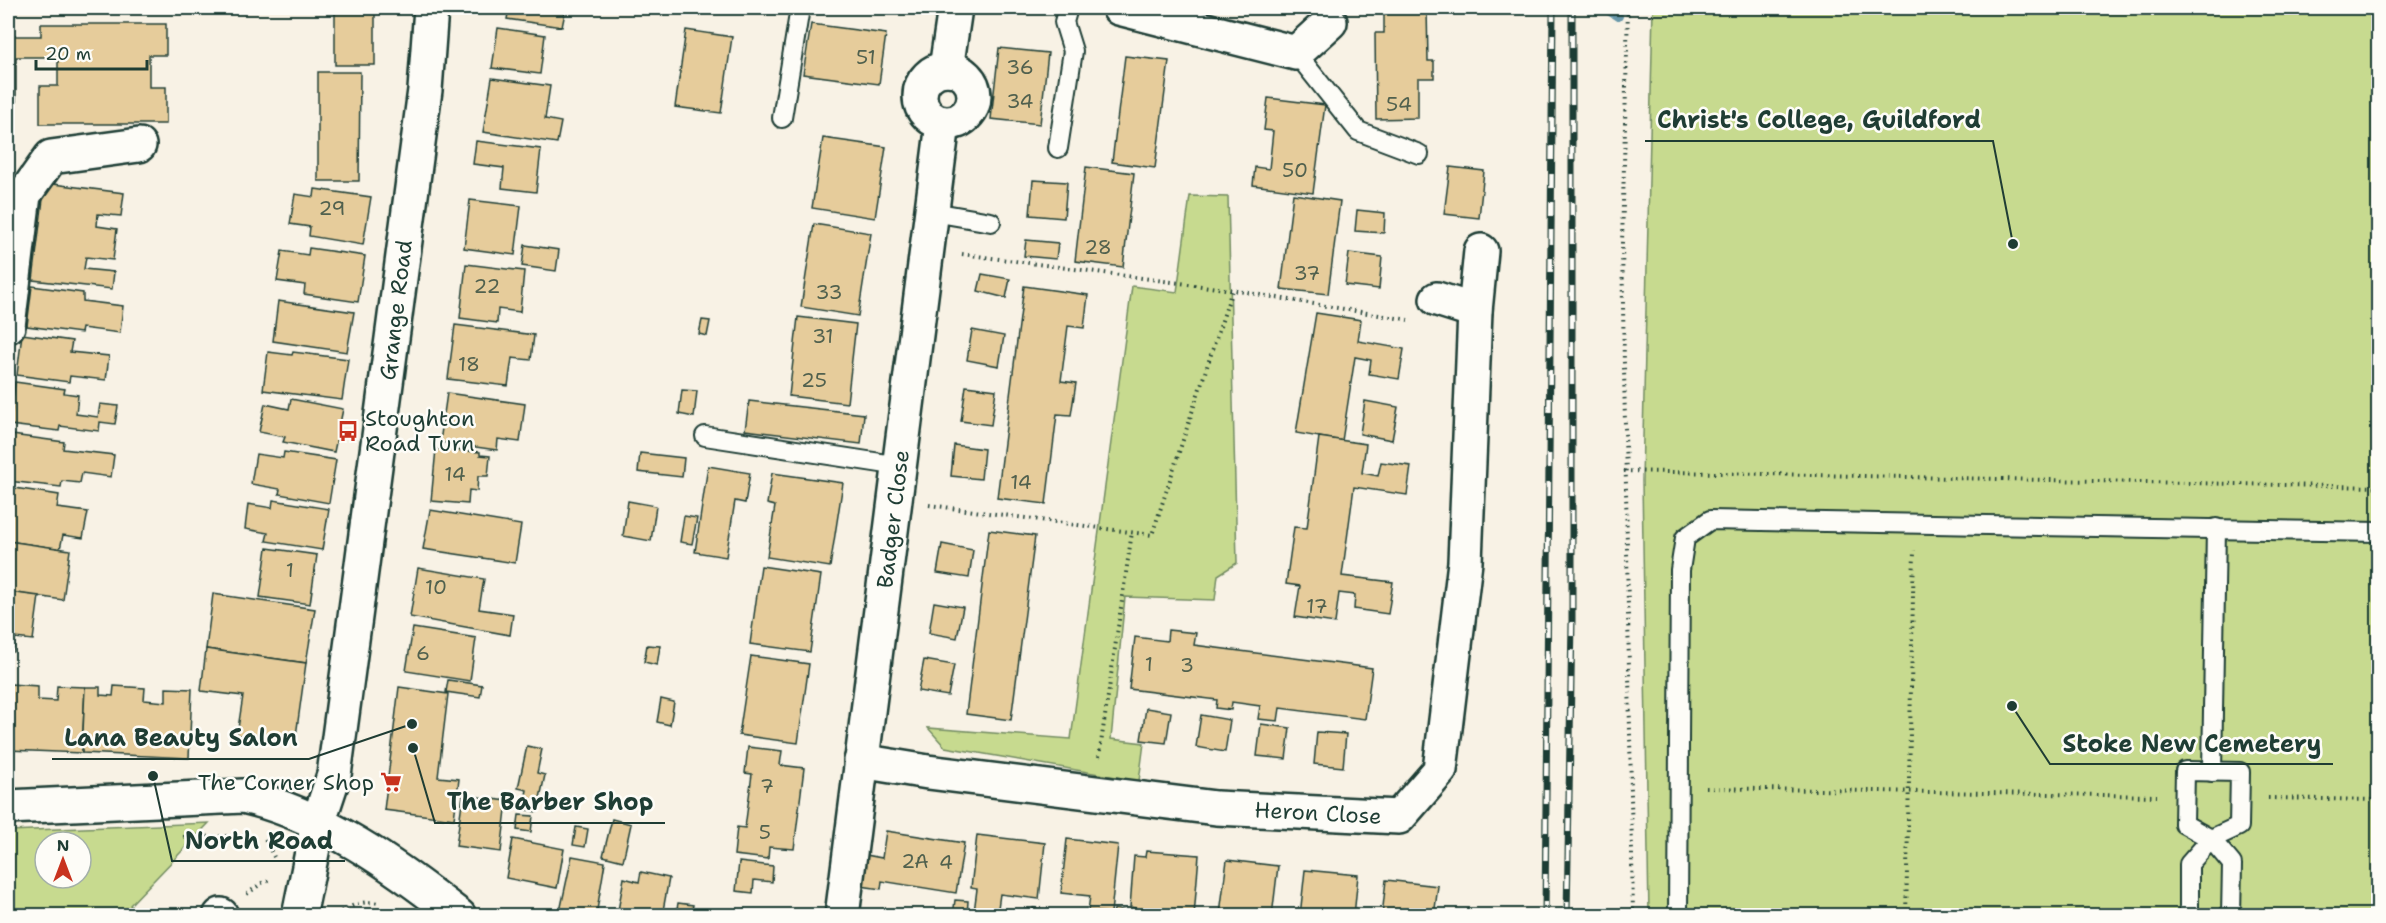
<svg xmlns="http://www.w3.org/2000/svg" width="2386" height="923" font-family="'Shantell Sans',sans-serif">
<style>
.green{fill:#c7da8f;stroke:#738c62;stroke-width:1.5;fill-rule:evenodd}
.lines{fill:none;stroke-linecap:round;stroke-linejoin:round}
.stream{stroke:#6898aa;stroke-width:10}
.building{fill:#e6cc9b;stroke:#1f3d34;stroke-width:1.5}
.lane-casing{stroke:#1f3d34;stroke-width:22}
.street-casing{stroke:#1f3d34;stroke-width:38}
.secondary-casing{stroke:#1f3d34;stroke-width:38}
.path{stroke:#1f3d34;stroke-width:4;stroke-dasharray:1.5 4.5;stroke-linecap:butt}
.lane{stroke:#fdfcf7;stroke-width:18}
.street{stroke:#fdfcf7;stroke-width:33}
.secondary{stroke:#fdfcf7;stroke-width:33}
.rail-casing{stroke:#1f3d34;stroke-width:7}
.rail{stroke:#fdfcf7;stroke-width:4.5;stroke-dasharray:14;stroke-linecap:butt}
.labels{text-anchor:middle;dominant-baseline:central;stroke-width:5;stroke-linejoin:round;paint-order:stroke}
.number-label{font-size:20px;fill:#51614e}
.street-label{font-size:22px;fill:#1f3d34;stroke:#fdfcf7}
.poi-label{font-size:22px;fill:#1f3d34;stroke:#fdfcf7;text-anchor:start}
.leader{fill:none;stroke:#1f3d34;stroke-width:2}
.callout-dot{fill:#1f3d34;stroke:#fdfcf7;stroke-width:2}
.callout-label{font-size:24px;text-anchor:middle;font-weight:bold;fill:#1f3d34;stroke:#fdfcf7;stroke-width:5;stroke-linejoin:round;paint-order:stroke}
</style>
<rect width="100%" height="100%" fill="#f8f2e5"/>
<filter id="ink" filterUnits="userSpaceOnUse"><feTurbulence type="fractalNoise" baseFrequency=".0167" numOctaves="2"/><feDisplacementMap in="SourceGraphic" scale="12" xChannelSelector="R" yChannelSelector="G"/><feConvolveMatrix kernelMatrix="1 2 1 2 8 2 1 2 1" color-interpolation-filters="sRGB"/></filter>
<g filter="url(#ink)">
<!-- green -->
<g class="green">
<path d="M1653 8H2378V915H1649L1642 481Z"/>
<path d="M1190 196 1228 197 1237 563 1218 575 1215 600 1125 597 1111 739 1144 743 1139 781 945 747 928 728 1071 739 1132 286 1177 292Z"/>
<path d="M209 823 130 905 139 915H8V831ZM45 842H81V878H45Z"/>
</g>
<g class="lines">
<!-- stream -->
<path class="stream" d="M1606 8 1618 16"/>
</g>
<!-- building -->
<g class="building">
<rect x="335" y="8" width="40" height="57"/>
<path d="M509 8H566L562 27 507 19Z"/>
<path d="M1384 8H1427L1428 61H1434V78H1418V118L1376 119 1375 33H1384Z"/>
<path d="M41 24H166V55H149V87H166V124H40V86H58V57H16V110H8V36H41Z"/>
<path d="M811 24 886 34 879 84 803 74Z"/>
<path d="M498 28 545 35 540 74 492 68Z"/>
<path d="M686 30 732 37 721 113 675 107Z"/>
<path d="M999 48 1048 53 1040 124 991 119Z"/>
<path d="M1125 56 1169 61 1155 168 1112 162Z"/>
<path d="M318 72H360L359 181H318Z"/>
<path d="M492 78 550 86 545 119 561 122 557 143 483 132Z"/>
<path d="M1268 98 1325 105 1313 193 1253 185 1255 167 1269 169 1273 131 1264 130Z"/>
<path d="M823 138 886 147 875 218 812 208Z"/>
<path d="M476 141 541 149 536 192 502 188 504 168 473 164Z"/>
<path d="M1086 167 1134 173 1123 267 1075 261Z"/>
<path d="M1450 167 1484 171 1479 218 1444 214Z"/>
<path d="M1033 180 1067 182 1064 218 1030 215Z"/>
<path d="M45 183 124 193 121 216 98 214 97 226 117 229 113 260 86 257 84 269 114 272 112 289 33 280Z"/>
<path d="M315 189 371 197 363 245 309 236 310 227 290 224 295 194 314 197Z"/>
<path d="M1293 194 1340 201 1328 294 1281 289Z"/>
<path d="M470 200 521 206 515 255 464 248Z"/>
<path d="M1357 210 1385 213 1384 233 1355 231Z"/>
<path d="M814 224 871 233 858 316 801 307Z"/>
<path d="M1026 240 1058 243 1056 259 1024 256Z"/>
<path d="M525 245 559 250 556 271 522 266Z"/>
<path d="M309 248 365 256 358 302 304 294 305 285 277 281 282 251 308 255Z"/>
<path d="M1349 253 1382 257 1379 289 1345 285Z"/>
<path d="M466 264 524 271 520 312 498 309 497 323 460 318Z"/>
<path d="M982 274 1010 279 1006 298 978 291Z"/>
<path d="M32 286 83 293V301L123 306 120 333 82 328 81 333 27 326Z"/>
<path d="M1024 286 1088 295 1084 328 1068 326 1061 381 1076 383 1071 415 1057 414 1046 504 997 498Z"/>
<path d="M278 301 354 312 347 352 273 341Z"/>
<path d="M1316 313 1361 320 1358 341 1404 349 1399 379 1369 374 1371 360 1355 357 1342 441 1296 433Z"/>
<path d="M798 317 856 324 847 403 789 396Z"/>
<path d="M702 320 710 321 707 336 699 334Z"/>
<path d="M455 325 534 335 531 360 512 358 508 386 448 379Z"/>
<path d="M972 330 1004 336 999 366 967 360Z"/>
<path d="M22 334 72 341 70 352 109 356 106 380 70 376 69 382 17 375Z"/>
<path d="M268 352 292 355 293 352 348 359 342 400 263 390Z"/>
<path d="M15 382 65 389 64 393 78 395 76 414 98 417 100 404 118 406 115 424 100 422 99 431 60 426 59 431 10 425Z"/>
<path d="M966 386 996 390 991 425 961 421Z"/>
<path d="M682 390 697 391 694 417 679 414Z"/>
<path d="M447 393 525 404 520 442 498 439 497 450 440 442Z"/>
<path d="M291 399 343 409 334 452 283 442 285 437 259 432 265 404 289 409Z"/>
<path d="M749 401 864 414 861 444 745 430Z"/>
<path d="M1365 401 1398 407 1392 440 1360 434Z"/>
<path d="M12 435 64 442 63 449 114 455 111 477 82 473 80 483 62 481 61 487 8 481Z"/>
<path d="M1319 437 1366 444 1362 473 1378 476 1381 462 1411 466 1407 495 1354 487 1342 576 1393 582 1388 614 1354 609 1355 595 1339 593 1335 623 1295 617 1300 586 1286 584 1294 527 1307 528Z"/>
<path d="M954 445 984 449 981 479 951 476Z"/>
<path d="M436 449 480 452V455L490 456 488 476H478L477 491 469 490 468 504 431 501Z"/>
<path d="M284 452 336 460 329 503 279 494 280 489 251 484 256 454 283 458Z"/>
<path d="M640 453 684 458 682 477 638 472Z"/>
<path d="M708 466 750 473 745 503 735 501 726 557 695 552Z"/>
<path d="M772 473 843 483 830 567 767 557 775 506 767 504Z"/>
<path d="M8 487 59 495 57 508 88 512 83 538 63 535 60 549 8 541Z"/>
<path d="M273 500 329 509 322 550 266 541 268 533 245 529 248 504 272 508Z"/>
<path d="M628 501 656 506 651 541 623 536Z"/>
<path d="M430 510 521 525 515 563 423 549Z"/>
<path d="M684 516 697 518 692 544 680 542Z"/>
<path d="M989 530 1035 536 1011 720 966 714Z"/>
<path d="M8 541 70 550 63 600 8 592Z"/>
<path d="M942 544 973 550 969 578 937 573Z"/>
<path d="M267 548 317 555 310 604 260 597Z"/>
<path d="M761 566 821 575 810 652 750 644Z"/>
<path d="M418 568 484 579 479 609 513 614 510 635 410 617Z"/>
<path d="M8 592 39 596 33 640 15 638 13 652H8Z"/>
<path d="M213 594 315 609 306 663 206 649Z"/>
<path d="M934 602 963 607 957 638 929 633Z"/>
<path d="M413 628 476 638 470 681 406 671Z"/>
<path d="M1168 630 1196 633 1194 645 1372 668 1365 719 1280 708 1278 721 1258 719 1260 706 1232 702 1231 710 1216 708 1217 700 1129 689 1135 637 1167 641Z"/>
<path d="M647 645 660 646 657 665 644 662Z"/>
<path d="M206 649 306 663 295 743 237 735 243 696 201 691Z"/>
<path d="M751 656 809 664 798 743 739 735Z"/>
<path d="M924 660 954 665 948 696 918 691Z"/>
<path d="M448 680 482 685 480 697 446 692Z"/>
<path d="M10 684 38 686V700L56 701 57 686 85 687 82 753 8 750Z"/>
<path d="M114 686 145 688 144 700 166 702V688L192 689 189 758 82 753 85 687H100V695L113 696Z"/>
<path d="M399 687 448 694 438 777 459 779 454 819 384 810Z"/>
<path d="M661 699 674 702 670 725 657 722Z"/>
<path d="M1146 708 1171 712 1166 743 1141 740Z"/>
<path d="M1201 715 1230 720 1225 752 1196 747Z"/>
<path d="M1261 724 1290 728 1286 759 1257 756Z"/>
<path d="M1317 732 1346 734 1343 767 1314 764Z"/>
<path d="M527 746 542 749 537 773 545 775 537 812 523 809 527 790 518 788Z"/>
<path d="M748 747 782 751 780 765 804 768 794 849 769 847 768 859 734 855 737 827 745 828 752 774 745 773Z"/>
<path d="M463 795 507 801 501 852 456 846Z"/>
<path d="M519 815 533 816 531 832 517 830Z"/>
<path d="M612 819 631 824 623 861 603 856Z"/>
<path d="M576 827 588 829 585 847 573 845Z"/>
<path d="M886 831 964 843 956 893 882 881 881 889 861 886 866 855 882 858Z"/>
<path d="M977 835 1045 843 1039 899 1000 894 997 915 974 912 977 889 971 888Z"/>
<path d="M513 839 564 849 557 888 506 878Z"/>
<path d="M1067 839 1118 845 1111 913 1088 911 1090 896 1061 893Z"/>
<path d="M1146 851 1199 855 1194 916H1139L1140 909 1130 907 1134 856 1145 857Z"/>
<path d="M572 856 605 862 596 916H559Z"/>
<path d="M1227 860 1278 866 1272 916 1220 913Z"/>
<path d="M739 862 773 866 772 882 754 880 753 893 736 891Z"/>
<path d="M1305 870 1358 875 1354 916H1300Z"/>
<path d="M641 872 669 878 662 916H617L624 878 639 882Z"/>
<path d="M1386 880 1438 886 1434 916H1382Z"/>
<path d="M955 900 968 901 967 916H953Z"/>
<path d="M678 903 693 905 691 916H676Z"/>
<path d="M1033 908 1061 912 1060 916H1032Z"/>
<path d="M1114 909 1138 913 1137 916H1113Z"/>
</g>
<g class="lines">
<defs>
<g id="lane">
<path d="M1296 53 1358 131 1419 154"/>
<path d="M782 118 800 8"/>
<path d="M1058 148 1073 51 1064 22 1068 8"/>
<path d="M933 212 991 222"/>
<path d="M705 436 900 466"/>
<path d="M2185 771 2240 772 2239 826 2211 839 2184 824Z"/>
<path d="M2212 772 2216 528"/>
<path d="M1678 916 1680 570 1685 538 1710 520 2378 532"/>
<path d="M2189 916V864L2211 839 2232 864 2231 916"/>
</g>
<g id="street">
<path d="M1119 8 1296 53 1330 22"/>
<path d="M946 69 955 8"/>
<circle cx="947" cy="96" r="27"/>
<path d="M1437 299 1475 311"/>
<path d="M8 326 24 195 51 157 139 145"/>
<path d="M861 761 928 772 1216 808 1399 817 1440 770 1465 562 1475 311 1481 251"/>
<path d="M220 916 221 915"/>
<path d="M299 916 318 823"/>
<path d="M842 916 943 123"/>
</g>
<g id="secondary">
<path d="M8 807 243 796C324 815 394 865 459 916"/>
<path d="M318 823 334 775 412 188 425 90 431 8"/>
</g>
</defs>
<!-- lane casing -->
<use href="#lane" class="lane-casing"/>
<!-- street casing -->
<use href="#street" class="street-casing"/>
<!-- secondary casing -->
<use href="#secondary" class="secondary-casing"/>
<!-- path -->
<g class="path">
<path d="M1628 8 1622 243 1633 916"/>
<path d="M962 254 1232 290 1408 320"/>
<path d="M1624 471 2378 487"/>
<path d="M929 505 1152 535 1232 290"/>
<path d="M1099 757 1132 532"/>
<path d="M1706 788 2157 796"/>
<path d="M2268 798 2378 800"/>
<path d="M183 837 245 836"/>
<path d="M265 840 274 857"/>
<path d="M247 894 262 883 271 880"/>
<path d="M336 915C350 906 362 900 379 903"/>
<path d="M1906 916 1914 550"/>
</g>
<!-- lane -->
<use href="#lane" class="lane"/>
<!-- street -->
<use href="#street" class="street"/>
<!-- secondary -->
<use href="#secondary" class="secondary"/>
<defs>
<g id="rail">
<path d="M1545 916 1553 8"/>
<path d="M1567 916 1572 621V8"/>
</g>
</defs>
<!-- rail casing -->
<use href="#rail" class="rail-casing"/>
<!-- rail -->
<use href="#rail" class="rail"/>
</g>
</g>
<!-- icons -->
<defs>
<symbol id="bus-bare" viewBox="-9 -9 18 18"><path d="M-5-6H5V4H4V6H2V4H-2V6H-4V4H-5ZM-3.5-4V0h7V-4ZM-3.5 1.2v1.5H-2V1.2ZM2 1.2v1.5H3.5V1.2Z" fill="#c8321e" stroke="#fdfcf7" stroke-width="2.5" paint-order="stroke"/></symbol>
<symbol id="supermarket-bare" viewBox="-9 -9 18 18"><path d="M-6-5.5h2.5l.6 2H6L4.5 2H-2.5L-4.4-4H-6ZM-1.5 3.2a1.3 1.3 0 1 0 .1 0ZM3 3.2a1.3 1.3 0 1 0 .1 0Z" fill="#c8321e" stroke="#fdfcf7" stroke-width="2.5" paint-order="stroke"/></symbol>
</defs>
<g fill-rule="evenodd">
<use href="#bus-bare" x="333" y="416" width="30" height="30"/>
<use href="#supermarket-bare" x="376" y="767" width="30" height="30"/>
</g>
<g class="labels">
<!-- number labels -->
<g class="number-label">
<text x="866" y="57">51</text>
<text x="1020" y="67">36</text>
<text x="1020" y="101">34</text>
<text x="1399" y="104">54</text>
<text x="1295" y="170">50</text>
<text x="332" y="208">29</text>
<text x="1098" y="247">28</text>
<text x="1307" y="273">37</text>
<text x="487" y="286">22</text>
<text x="829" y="292">33</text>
<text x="823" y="336">31</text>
<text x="469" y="364">18</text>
<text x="814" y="380">25</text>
<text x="455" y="474">14</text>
<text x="1021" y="482">14</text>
<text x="290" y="570">1</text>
<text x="436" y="587">10</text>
<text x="1317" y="606">17</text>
<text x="423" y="653">6</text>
<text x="1149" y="664">1</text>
<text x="1187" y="665">3</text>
<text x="767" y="786">7</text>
<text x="765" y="832">5</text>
<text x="915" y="861">2A</text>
<text x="946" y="862">4</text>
</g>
<!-- street labels -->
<g class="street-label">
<text transform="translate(396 310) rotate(-83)">Grange Road</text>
<text transform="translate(893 519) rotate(-83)">Badger Close</text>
<text transform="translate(1318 813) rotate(3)">Heron Close</text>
</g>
<!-- poi labels -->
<g class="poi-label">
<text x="365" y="418">Stoughton<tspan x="365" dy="25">Road Turn</tspan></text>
<text x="374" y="782" text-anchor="end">The Corner Shop</text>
</g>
</g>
<!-- callouts -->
<path class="leader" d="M2013 244L1993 141H1645M412 724L309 759H52M2012 706L2050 764H2333M413 748L435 823H665M153 776L172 861H345"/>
<g class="callout-dot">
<circle cx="2013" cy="244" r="6"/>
<circle cx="412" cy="724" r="6"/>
<circle cx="2012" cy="706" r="6"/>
<circle cx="413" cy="748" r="6"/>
<circle cx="153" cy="776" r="6"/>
</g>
<g class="callout-label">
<text x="1819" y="128">Christ's College, Guildford</text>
<text x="181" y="746">Lana Beauty Salon</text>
<text x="2192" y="752">Stoke New Cemetery</text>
<text x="550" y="810">The Barber Shop</text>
<text x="259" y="849">North Road</text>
</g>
<!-- margin -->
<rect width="2386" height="923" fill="none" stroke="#fdfcf7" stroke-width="30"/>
<rect x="15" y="15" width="2356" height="893" fill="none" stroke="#1f3d34" stroke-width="2" filter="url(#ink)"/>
<!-- north arrow -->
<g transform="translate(63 860)"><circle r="28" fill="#fdfcf7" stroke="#a4b0a9" stroke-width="1.5"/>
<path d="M0-4.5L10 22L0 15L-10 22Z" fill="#c8321e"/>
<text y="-9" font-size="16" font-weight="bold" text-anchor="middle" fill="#1f3d34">N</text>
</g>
<!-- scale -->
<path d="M36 60v9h111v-9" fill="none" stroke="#1f3d34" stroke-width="3"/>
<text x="45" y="60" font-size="18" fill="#1f3d34" stroke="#fdfcf7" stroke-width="4.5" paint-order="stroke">20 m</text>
</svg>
